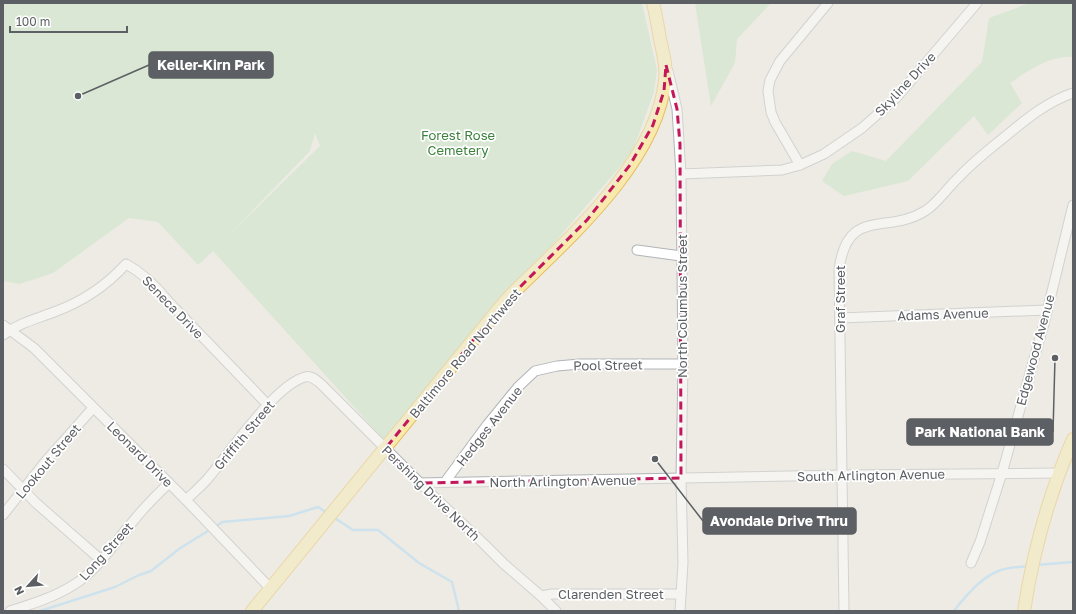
<svg xmlns="http://www.w3.org/2000/svg" width="1076" height="614" font-family="'Golos Text',sans-serif">
<style>
.green{fill:#c3e3c2;fill-rule:evenodd}
.lines{fill:none;stroke-linecap:round;stroke-linejoin:round}
.stream{stroke:#a9d8f8;stroke-width:2.5}
.minor-casing{stroke:#b1b4b8;stroke-width:11}
.major-casing{stroke:#e6be64;stroke-width:14}
.minor{stroke:#fff;stroke-width:9}
.major{stroke:#f8eaad;stroke-width:12}
.marked{fill:none;stroke:#c2185b;stroke-width:3;stroke-dasharray:8 5;stroke-linejoin:round}
.labels{text-anchor:middle;dominant-baseline:central;stroke-width:3.5;stroke-linejoin:round;paint-order:stroke}
.street-label{font-size:13px;fill:#5c5f63;stroke:#fff}
.park-label{font-size:13px;fill:#3c823d;stroke:#fff}
.leader{fill:none;stroke:#5c5f63;stroke-width:1.5}
.callout-dot{fill:#5c5f63;stroke:#fff;stroke-width:1.5}
.callout{fill:#5c5f63;stroke:#5c5f63;stroke-width:1.5}
.callout-label{font-size:14px;text-anchor:middle;font-weight:bold;fill:#fff}
</style>
<rect width="100%" height="100%" fill="#edebe4"/>
<!-- green -->
<g class="green">
<path d="M3 3H642L657 70 654 92 632 153 554 243 507 291 384 440 213 251 198 265 158 222 129 218 53 273 20 284 3 281ZM315 133 320 146 230 234 310 151Z"/>
<path d="M695 3H771L737 39 735 63 711 106Z"/>
<path d="M1030 3H1073V57C1050 55 1028 71 1010 83L1022 103 988 135 974 116 908 181 844 196 822 181 832 164 852 151 886 161 982 62 989 18Z"/>
</g>
<g class="lines">
<!-- stream -->
<g class="stream">
<path d="M333 517 353 530H378L419 563 452 582 459 611"/>
<path d="M215 527 222 522 289 516 318 507 327 513"/>
<path d="M1036 565 1073 562"/>
<path d="M40 611 115 587 139 575 151 571 179 549 211 529"/>
<path d="M954 611C966 595 982 576 1001 570 1010 567 1020 567 1029 566"/>
</g>
<defs>
<g id="minor">
<path d="M668 71 677 109 681 174 683 364 681 478 683 563 680 611"/>
<path d="M800 165 775 122 771 112 768 91 770 80 780 61 828 3"/>
<path d="M681 174 782 170 800 165 824 154 862 128 896 98 977 3"/>
<path d="M637 250 681 256"/>
<path d="M840 318 1047 310"/>
<path d="M3 325 34 348 186 500 271 589"/>
<path d="M3 335C19 323 36 319 54 312 82 302 106 286 126 264 143 273 156 286 168 301L268 405"/>
<path d="M3 469 36 503 101 560"/>
<path d="M445 482 487 425 518 387 535 371 557 366 580 364H683"/>
<path d="M419 483 842 475 1060 473"/>
<path d="M186 500C194 492 203 485 210 476 231 451 275 385 305 377 311 375 316 380 321 384L425 488 483 543 504 564 541 596 556 611"/>
<path d="M3 515 45 462 93 408"/>
<path d="M971 563 980 542 1002 473 1045 320 1073 205"/>
<path d="M541 596 552 594H681"/>
<path d="M10 611C32 604 55 597 75 584 99 569 116 540 135 519 145 506 157 495 169 483"/>
<path d="M844 611 839 270C847 206 887 235 925 211 938 203 947 188 959 177 972 163 987 151 1002 139 1024 121 1046 102 1073 93"/>
</g>
<g id="major">
<path d="M252 611 474 339C487 324 499 307 513 293 569 238 657 162 665 80 667 66 663 53 660 39 658 27 656 15 653 3"/>
<path d="M1024 611C1033 552 1049 494 1073 439"/>
</g>
</defs>
<!-- minor casing -->
<use href="#minor" class="minor-casing"/>
<!-- major casing -->
<use href="#major" class="major-casing"/>
<!-- minor -->
<use href="#minor" class="minor"/>
<!-- major -->
<use href="#major" class="major"/>
</g>
<!-- marked area -->
<path d="M0 0H1076V614H0ZM666 65 677 109 680 144 681 478 419 483 385 449 474 339 512 295 587 220 630 165 653 125 664 91Z" fill="#edebe4" fill-opacity=".55" fill-rule="evenodd"/>
<path class="marked" d="M666 65 677 109 680 144 681 478 419 483 385 449 474 339 512 295 587 220 630 165 653 125 664 91Z"/>
<g class="labels">
<!-- street labels -->
<g class="street-label">
<text transform="translate(905 84) rotate(-47)">Skyline Drive</text>
<text transform="translate(840 299) rotate(-90)">Graf Street</text>
<text transform="translate(682 306) rotate(-90)">North Columbus Street</text>
<text transform="translate(173 307) rotate(46)">Seneca Drive</text>
<text transform="translate(943 314) rotate(-2)">Adams Avenue</text>
<text transform="translate(1035 350) rotate(-75)">Edgewood Avenue</text>
<text transform="translate(465 353) rotate(-50)">Baltimore Road Northwest</text>
<text transform="translate(608 365) rotate(-1)">Pool Street</text>
<text transform="translate(489 426) rotate(-52)">Hedges Avenue</text>
<text transform="translate(244 435) rotate(-50)">Griffith Street</text>
<text transform="translate(140 454) rotate(45)">Leonard Drive</text>
<text transform="translate(48 461) rotate(-50)">Lookout Street</text>
<text transform="translate(871 475) rotate(-1)">South Arlington Avenue</text>
<text transform="translate(563 481) rotate(-1)">North Arlington Avenue</text>
<text transform="translate(431 493) rotate(44)">Pershing Drive North</text>
<text transform="translate(106 551) rotate(-48)">Long Street</text>
<text x="611" y="594">Clarenden Street</text>
</g>
<!-- park labels -->
<g class="park-label">
<text x="458" y="135">Forest Rose<tspan x="458" dy="15">Cemetery</tspan></text>
</g>
</g>
<!-- callouts -->
<path class="leader" d="M78 96L149 65M1055 358L1053 432M655 459L703 521"/>
<g class="callout-dot">
<circle cx="78" cy="96" r="4"/>
<circle cx="1055" cy="358" r="4"/>
<circle cx="655" cy="459" r="4"/>
</g>
<g class="callout">
<rect x="149" y="52" width="124" height="26" rx="4"/>
<rect x="907" y="419" width="146" height="26" rx="4"/>
<rect x="703" y="508" width="153" height="26" rx="4"/>
</g>
<g class="callout-label">
<text x="211" y="70">Keller-Kirn Park</text>
<text x="980" y="437">Park National Bank</text>
<text x="779" y="526">Avondale Drive Thru</text>
</g>
<!-- border -->
<rect width="1076" height="614" fill="none" stroke="#5c5f63" stroke-width="8"/>
<!-- north arrow -->
<g transform="translate(28 586) rotate(243)" stroke="#ffffff" stroke-width="3" paint-order="stroke">
<path d="M0-3L7 15L0 10L-7 15Z" fill="#5c5f63"/>
<text y="-6" font-size="11" font-weight="bold" text-anchor="middle" fill="#5c5f63">N</text>
</g>
<!-- scale -->
<path d="M10 26v6h117v-6" fill="none" stroke="#5c5f63" stroke-width="2"/>
<text x="16" y="26" font-size="12" fill="#5c5f63" stroke="#ffffff" stroke-width="3" paint-order="stroke">100 m</text>
</svg>
